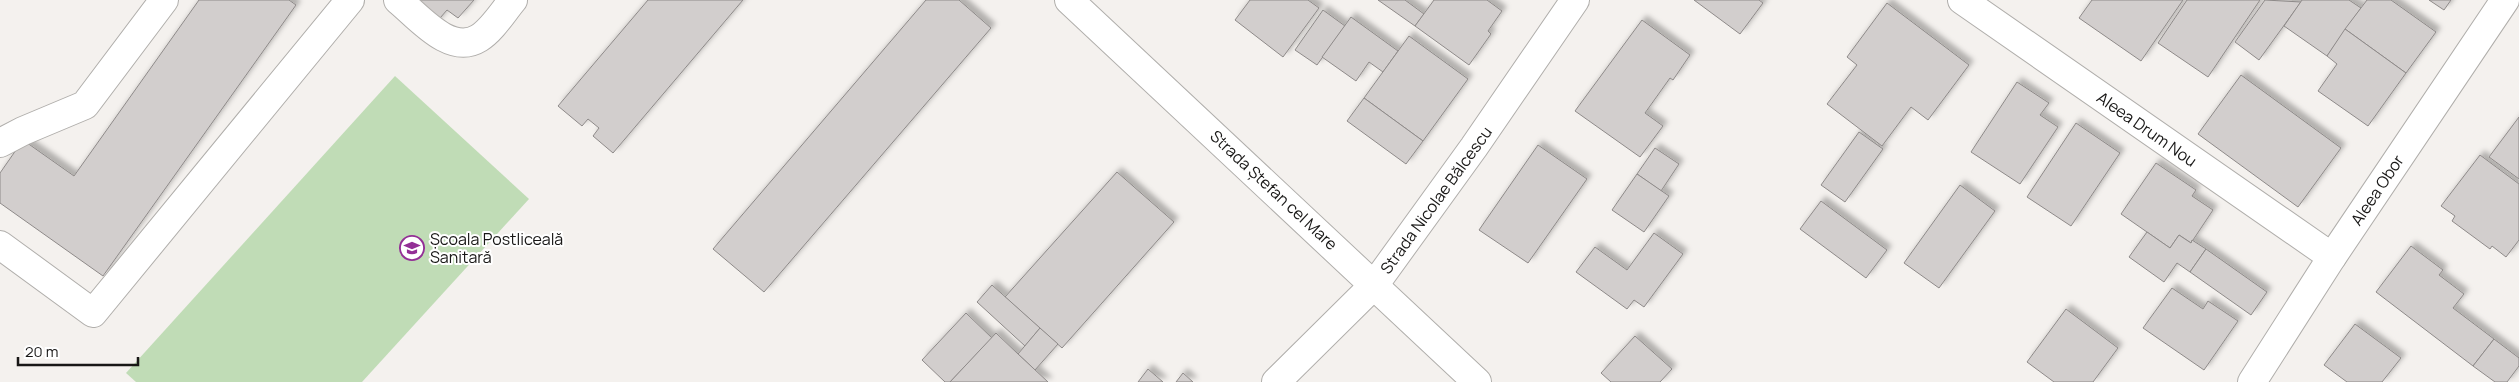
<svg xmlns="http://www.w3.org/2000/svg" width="2519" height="382" font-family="Manrope,sans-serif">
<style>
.green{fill:#c0dcb6}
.building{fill:#d2cecd;stroke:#8e8a89;filter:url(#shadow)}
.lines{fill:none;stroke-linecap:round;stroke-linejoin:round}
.minor-casing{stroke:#b0aeab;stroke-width:30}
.minor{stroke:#fff;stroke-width:28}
.labels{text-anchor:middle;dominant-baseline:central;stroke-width:4;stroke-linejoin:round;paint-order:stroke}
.street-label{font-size:16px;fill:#181716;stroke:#fff}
.poi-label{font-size:16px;fill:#181716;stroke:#fff;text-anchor:start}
</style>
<defs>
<filter id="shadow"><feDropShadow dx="4.5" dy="-4.5" stdDeviation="2.5" flood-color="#0004"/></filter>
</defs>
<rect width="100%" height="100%" fill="#f4f1ee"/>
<!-- green -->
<path class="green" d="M395 76 529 199 362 382H136L126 373Z"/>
<!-- building -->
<g class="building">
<path d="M199 0H289L296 5 103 276 0 203V173L23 140 74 176Z"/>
<path d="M403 0H474L458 18 447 10 434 25Z"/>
<path d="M648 0H743L613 153 593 136 599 128 588 119 582 126 558 106Z"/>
<path d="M926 0H959L991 28 764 292 713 249Z"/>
<path d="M1250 0H1308L1319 8 1283 57 1235 20Z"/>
<path d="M1378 0H1405L1424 14 1415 26Z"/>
<path d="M1434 0H1487L1502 11 1488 31 1491 34 1469 65 1415 26Z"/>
<path d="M1694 0H1759L1763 3 1740 34Z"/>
<path d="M2092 0H2183L2141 61 2079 18Z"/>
<path d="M2187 0H2260L2208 77 2158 43Z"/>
<path d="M2265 0 2301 2 2259 60 2235 42Z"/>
<path d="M2302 0H2349L2361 8 2327 56 2284 26Z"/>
<path d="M2367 0H2391L2436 32 2406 73 2345 29Z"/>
<path d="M2429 0H2451L2444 10Z"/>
<path d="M1887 3 1969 65 1928 120 1911 107 1882 146 1827 104 1857 65 1847 57Z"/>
<path d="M1323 10 1345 26 1317 65 1295 50Z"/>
<path d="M1351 17 1398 51 1383 72 1369 62 1356 81 1322 57Z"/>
<path d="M1642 20 1690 55 1673 80 1670 78 1645 113 1663 126 1640 157 1575 111Z"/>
<path d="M2345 29 2406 73 2368 126 2318 91 2337 64 2327 56Z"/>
<path d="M1409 36 1468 79 1423 141 1364 98Z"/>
<path d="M2241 75 2341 148 2298 207 2198 134Z"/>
<path d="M2017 82 2049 103 2040 115 2058 127 2020 184 1971 152Z"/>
<path d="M1364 98 1423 141 1406 164 1347 121Z"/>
<path d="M2519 117V179L2489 157Z"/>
<path d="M2076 123 2120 153 2071 226 2027 197Z"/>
<path d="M1859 132 1883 149 1845 202 1821 185Z"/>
<path d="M1538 145 1587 179 1528 263 1479 230Z"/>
<path d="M1655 148 1679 164 1661 191 1637 174Z"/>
<path d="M2480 155 2519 184V240L2506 257 2492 246 2490 249 2452 221 2455 216 2441 206Z"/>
<path d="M2156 163 2196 190 2192 196 2213 210 2191 243 2179 235 2170 248 2121 214Z"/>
<path d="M1117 172 1174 222 1062 348 1005 297Z"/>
<path d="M1637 174 1669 196 1644 232 1612 210Z"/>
<path d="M1960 185 1995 211 1939 288 1904 263Z"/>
<path d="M1821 201 1887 250 1866 278 1800 229Z"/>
<path d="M2147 232 2170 248 2179 235 2191 243 2192 240 2206 249 2190 272 2177 263 2164 282 2129 257Z"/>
<path d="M1654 233 1683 254 1644 307 1634 300 1627 309 1576 272 1595 247 1627 270Z"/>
<path d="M2411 246 2443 270 2439 275 2464 294 2453 308 2494 339 2473 366 2376 292Z"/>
<path d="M2206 249 2267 292 2251 315 2190 272Z"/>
<path d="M992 285 1040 328 1025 346 977 302Z"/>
<path d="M2172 288 2203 309 2208 301 2238 321 2204 370 2143 328Z"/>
<path d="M2066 309 2118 348 2093 382H2054L2027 362Z"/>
<path d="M966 313 992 338 950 382H945L922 360Z"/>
<path d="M2355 324 2401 358 2382 382H2347L2324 365Z"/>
<path d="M1040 328 1058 344 1035 370 1018 354Z"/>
<path d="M996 333 1018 354 1048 382H950Z"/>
<path d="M1635 336 1672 369 1660 382H1611L1601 373Z"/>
<path d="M2494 339 2519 358V366L2507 382H2495L2473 366Z"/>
<path d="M1148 369 1163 382H1138Z"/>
<path d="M1183 373 1193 382H1176Z"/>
</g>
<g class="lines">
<defs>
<g id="minor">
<path d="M398 0C419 17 450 56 479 38 492 30 503 12 513 0"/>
<path d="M1069 0 1477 382"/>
<path d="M1962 0 2332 257"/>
<path d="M0 143 23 131 85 105 164 0"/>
<path d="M0 245 93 313 350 0"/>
<path d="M1276 382 1375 284 1474 147 1575 0"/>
<path d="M2252 382 2332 257 2505 0"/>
</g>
</defs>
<!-- minor casing -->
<use href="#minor" class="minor-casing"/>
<!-- minor -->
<use href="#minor" class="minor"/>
</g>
<!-- icons -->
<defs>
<symbol id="university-ring" viewBox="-11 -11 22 22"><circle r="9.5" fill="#fff" stroke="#932f96" stroke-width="1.5"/><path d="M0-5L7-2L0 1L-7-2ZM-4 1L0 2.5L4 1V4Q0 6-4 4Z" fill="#932f96"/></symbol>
</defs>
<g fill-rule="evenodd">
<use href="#university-ring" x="398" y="234" width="28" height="28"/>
</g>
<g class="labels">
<!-- street labels -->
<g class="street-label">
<text transform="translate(2147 129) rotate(35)">Aleea Drum Nou</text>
<text transform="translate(1274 190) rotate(43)">Strada Ștefan cel Mare</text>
<text transform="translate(2377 190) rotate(-56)">Aleea Obor</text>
<text transform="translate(1436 200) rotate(-54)">Strada Nicolae Bălcescu</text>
</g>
<!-- poi labels -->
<g class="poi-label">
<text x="430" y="239">Școala Postliceală<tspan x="430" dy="18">Sanitară</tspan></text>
</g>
</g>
<!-- scale -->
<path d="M18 357v8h120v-8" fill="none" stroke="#181716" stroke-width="2.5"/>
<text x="25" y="357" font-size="15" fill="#181716" stroke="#ffffff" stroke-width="4" paint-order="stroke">20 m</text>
</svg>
